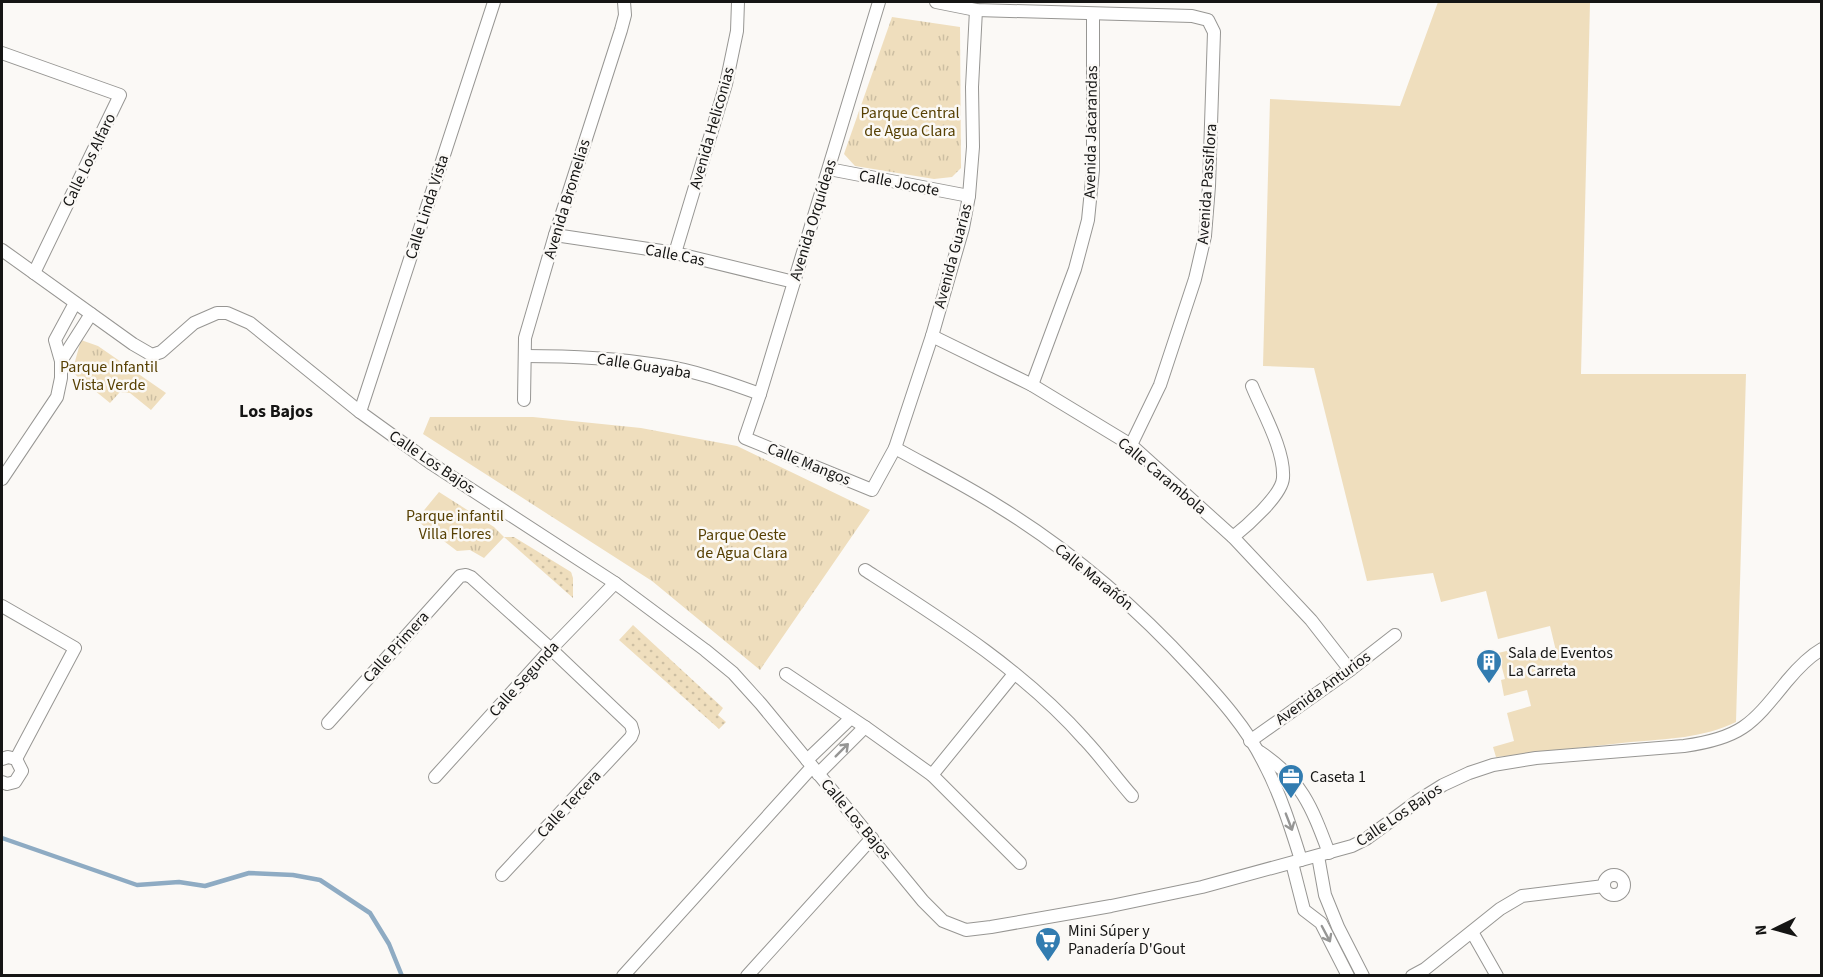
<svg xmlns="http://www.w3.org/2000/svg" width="1823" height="977" font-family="'Source Sans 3',sans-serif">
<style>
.grass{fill:#efdebd}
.park{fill:url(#park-tufts)}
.garden{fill:url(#garden-dots)}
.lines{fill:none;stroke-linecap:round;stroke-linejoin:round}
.stream{stroke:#8eabc3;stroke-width:4.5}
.minor-casing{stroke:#979693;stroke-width:14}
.minor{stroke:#fff;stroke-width:12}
.oneway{stroke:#969695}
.labels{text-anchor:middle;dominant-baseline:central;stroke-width:5;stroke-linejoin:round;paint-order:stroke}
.park-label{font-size:16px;fill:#574003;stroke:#fbf9f6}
.street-label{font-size:16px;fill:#151514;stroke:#fbf9f6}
.poi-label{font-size:16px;fill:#151514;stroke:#fbf9f6;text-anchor:start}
.neighbourhood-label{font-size:18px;font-weight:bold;fill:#151514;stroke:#fbf9f6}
</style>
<defs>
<pattern id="park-tufts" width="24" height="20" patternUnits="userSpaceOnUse" patternTransform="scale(1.5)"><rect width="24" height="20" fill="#efdebd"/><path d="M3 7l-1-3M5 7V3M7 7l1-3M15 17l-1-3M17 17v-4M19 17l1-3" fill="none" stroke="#ccbea2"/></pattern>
<pattern id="garden-dots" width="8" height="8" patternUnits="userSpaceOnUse" patternTransform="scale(1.5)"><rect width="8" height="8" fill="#efdebd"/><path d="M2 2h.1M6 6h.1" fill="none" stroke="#ccbea2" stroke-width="1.8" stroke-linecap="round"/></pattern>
</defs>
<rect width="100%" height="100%" fill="#fbf9f6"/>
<!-- grass -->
<path class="grass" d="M1438 2H1590L1581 374H1746L1736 722C1704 738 1666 739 1631 742 1586 747 1541 752 1496 757L1493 747 1514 741 1507 713 1531 706 1527 690 1504 696 1501 680 1505 679 1498 653 1519 648 1522 660 1556 651 1550 626 1498 639 1486 591 1441 602 1433 573 1367 581 1314 368 1263 366 1270 99 1400 106Z"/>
<!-- park -->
<g class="park">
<path d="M892 17 960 27 961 168 952 177 934 179 855 166 844 154Z"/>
<path d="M81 340 98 346 166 393 151 410 130 393 120 392 110 403 72 372Z"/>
<path d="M430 417H533L641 428 737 446 870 510 760 670 652 581 423 434Z"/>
<path d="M439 492 494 527 504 537 484 558 470 550 457 551 416 520Z"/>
</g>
<!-- garden -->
<g class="garden">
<path d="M504 537H514L571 572 573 578V598Z"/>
<path d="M633 625 723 708 718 715 726 722 719 729 619 640Z"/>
</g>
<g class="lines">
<!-- stream -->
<path class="stream" d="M2 838 137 885 179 882 205 886 249 873 293 875 320 880 370 913 389 944 402 976"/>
<defs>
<g id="minor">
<path d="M879 2 760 394 745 438 872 490 895 448 932 336 963 228 969 196 973 147 972 87 976 10"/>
<path d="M936 2 976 10 1192 16 1208 20 1214 32 1209 186 1205 236 1195 279 1160 385 1131 445"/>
<path d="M2 53 120 95 34 273"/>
<path d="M829 169 969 196"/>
<path d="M555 235 675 253 794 282"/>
<path d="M2 250 133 344 152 355 161 352 194 323 217 313H227L250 323 360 412 432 464 615 583 705 650 733 673 761 704 923 901 943 921 966 930 991 927 1111 906 1202 887 1352 846 1366 839 1419 800 1443 785 1469 773 1493 765 1536 758 1684 746C1742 738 1752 724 1787 681 1797 669 1808 657 1822 649"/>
<path d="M675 253 726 84 737 31 738 2"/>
<path d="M932 336 1032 385 1131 445 1233 537 1311 620 1350 670"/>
<path d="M525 356C570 356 614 358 658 365 693 370 727 382 760 394"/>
<path d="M61 361 91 314"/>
<path d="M1032 385 1075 269 1088 220 1093 170V14"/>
<path d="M524 400 525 338 555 235 621 30 625 15 624 2"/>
<path d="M360 412 494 2"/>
<path d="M895 448C929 467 965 485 998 506 1070 550 1136 607 1193 669 1219 697 1247 728 1264 763 1280 793 1291 828 1301 860"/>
<path d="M2 479 57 397 61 378V361L55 340 75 303"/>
<path d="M1233 537C1247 526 1282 495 1283 478 1285 450 1262 411 1252 386"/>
<path d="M865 570C943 620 1023 670 1085 740 1102 758 1116 778 1132 796"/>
<path d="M2 606 75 648 16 759"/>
<path d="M786 674 865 727 932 775 1020 863"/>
<path d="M328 723 460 576 466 575 471 577 551 649 631 725 633 732 631 737 502 875"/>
<path d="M1250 741 1350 670 1395 635"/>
<path d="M1260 752C1302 780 1312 808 1329 853"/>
<path d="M2 759 8 757 16 759 22 771 15 782 7 784 2 782"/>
<path d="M807 760 851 718"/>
<path d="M818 774 865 727"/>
<path d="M932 775 1014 674"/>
<path d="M435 777 551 649 615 583"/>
<path d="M1318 856 1325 895 1338 927 1363 976"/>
<path d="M1292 863 1304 910 1321 923 1348 976"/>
<circle cx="1614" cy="885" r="10"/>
<path d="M1472 932 1497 976"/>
<path d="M623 976 812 767"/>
<path d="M747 976 872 838"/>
<path d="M1412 976 1425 969 1500 909 1522 896 1604 886"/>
</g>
</defs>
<!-- minor casing -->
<use href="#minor" class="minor-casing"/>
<!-- minor -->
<use href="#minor" class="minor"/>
</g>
<!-- one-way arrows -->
<defs><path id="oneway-shaft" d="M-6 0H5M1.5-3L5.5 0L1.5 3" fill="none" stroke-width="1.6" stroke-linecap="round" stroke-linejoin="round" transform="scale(1.5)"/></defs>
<g class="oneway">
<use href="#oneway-shaft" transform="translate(842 750) rotate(-45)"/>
<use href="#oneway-shaft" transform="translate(1289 822) rotate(69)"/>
<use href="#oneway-shaft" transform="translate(1326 934) rotate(62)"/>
</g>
<!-- icons -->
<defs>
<symbol id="building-pin" viewBox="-11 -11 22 30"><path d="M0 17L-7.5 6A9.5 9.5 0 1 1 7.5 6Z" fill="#327cb0" stroke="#fbf9f6"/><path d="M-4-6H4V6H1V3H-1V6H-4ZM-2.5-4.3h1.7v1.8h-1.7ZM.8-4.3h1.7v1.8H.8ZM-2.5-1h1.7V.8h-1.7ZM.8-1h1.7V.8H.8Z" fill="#fff"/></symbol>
<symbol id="office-pin" viewBox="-11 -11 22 30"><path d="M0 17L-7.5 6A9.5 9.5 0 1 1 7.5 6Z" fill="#327cb0" stroke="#fbf9f6"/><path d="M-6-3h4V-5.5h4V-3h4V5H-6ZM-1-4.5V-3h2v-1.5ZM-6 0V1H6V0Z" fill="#fff"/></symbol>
<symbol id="supermarket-pin" viewBox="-11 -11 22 30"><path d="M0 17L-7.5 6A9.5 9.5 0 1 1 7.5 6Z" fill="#327cb0" stroke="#fbf9f6"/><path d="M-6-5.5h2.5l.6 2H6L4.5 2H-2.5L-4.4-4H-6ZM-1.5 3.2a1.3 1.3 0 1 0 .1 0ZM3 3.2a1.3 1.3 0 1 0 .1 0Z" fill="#fff"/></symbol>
</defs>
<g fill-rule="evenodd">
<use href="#building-pin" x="1474" y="647" width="30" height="40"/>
<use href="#office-pin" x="1276" y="762" width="30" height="40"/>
<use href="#supermarket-pin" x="1033" y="925" width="30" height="40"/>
</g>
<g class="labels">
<!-- park labels -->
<g class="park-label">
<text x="910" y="113">Parque Central<tspan x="910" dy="18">de Agua Clara</tspan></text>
<text x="109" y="367">Parque Infantil<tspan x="109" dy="18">Vista Verde</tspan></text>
<text x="455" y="516">Parque infantil<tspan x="455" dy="18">Villa Flores</tspan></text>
<text x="742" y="535">Parque Oeste<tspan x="742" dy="18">de Agua Clara</tspan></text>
</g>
<!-- street labels -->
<g class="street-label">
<text transform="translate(712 128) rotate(-74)">Avenida Heliconias</text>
<text transform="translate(1091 132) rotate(-89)">Avenida Jacarandas</text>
<text transform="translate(89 160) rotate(-64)">Calle Los Alfaro</text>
<text transform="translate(899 183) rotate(11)">Calle Jocote</text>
<text transform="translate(1207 184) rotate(-86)">Avenida Passiflora</text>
<text transform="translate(567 199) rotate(-73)">Avenida Bromelias</text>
<text transform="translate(427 207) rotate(-72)">Calle Linda Vista</text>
<text transform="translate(813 220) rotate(-73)">Avenida Orquídeas</text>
<text transform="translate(675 255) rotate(11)">Calle Cas</text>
<text transform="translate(953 256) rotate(-75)">Avenida Guarias</text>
<text transform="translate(644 366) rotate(9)">Calle Guayaba</text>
<text transform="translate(432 462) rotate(34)">Calle Los Bajos</text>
<text transform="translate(809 464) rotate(22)">Calle Mangos</text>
<text transform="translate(1162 476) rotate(40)">Calle Carambola</text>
<text transform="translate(1094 577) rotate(39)">Calle Marañón</text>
<text transform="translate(396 647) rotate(-48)">Calle Primera</text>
<text transform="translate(524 679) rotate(-48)">Calle Segunda</text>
<text transform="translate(1323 688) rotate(-36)">Avenida Anturios</text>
<text transform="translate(569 804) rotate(-47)">Calle Tercera</text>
<text transform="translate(1399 815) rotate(-34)">Calle Los Bajos</text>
<text transform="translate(856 819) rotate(50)">Calle Los Bajos</text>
</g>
<!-- poi labels -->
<g class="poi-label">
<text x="1508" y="653">Sala de Eventos<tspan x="1508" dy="18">La Carreta</tspan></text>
<text x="1310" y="777">Caseta 1</text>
<text x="1068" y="931">Mini Súper y<tspan x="1068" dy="18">Panadería D'Gout</tspan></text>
</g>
<!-- neighbourhood labels -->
<g class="neighbourhood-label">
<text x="276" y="411">Los Bajos</text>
</g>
</g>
<!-- border -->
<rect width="1823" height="977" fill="none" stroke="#151514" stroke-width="6"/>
<!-- north arrow -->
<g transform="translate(1775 929) rotate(265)" stroke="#fbf9f6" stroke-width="4.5" paint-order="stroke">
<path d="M0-4.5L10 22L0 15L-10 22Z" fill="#151514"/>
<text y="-9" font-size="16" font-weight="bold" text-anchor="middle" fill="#151514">N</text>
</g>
</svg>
